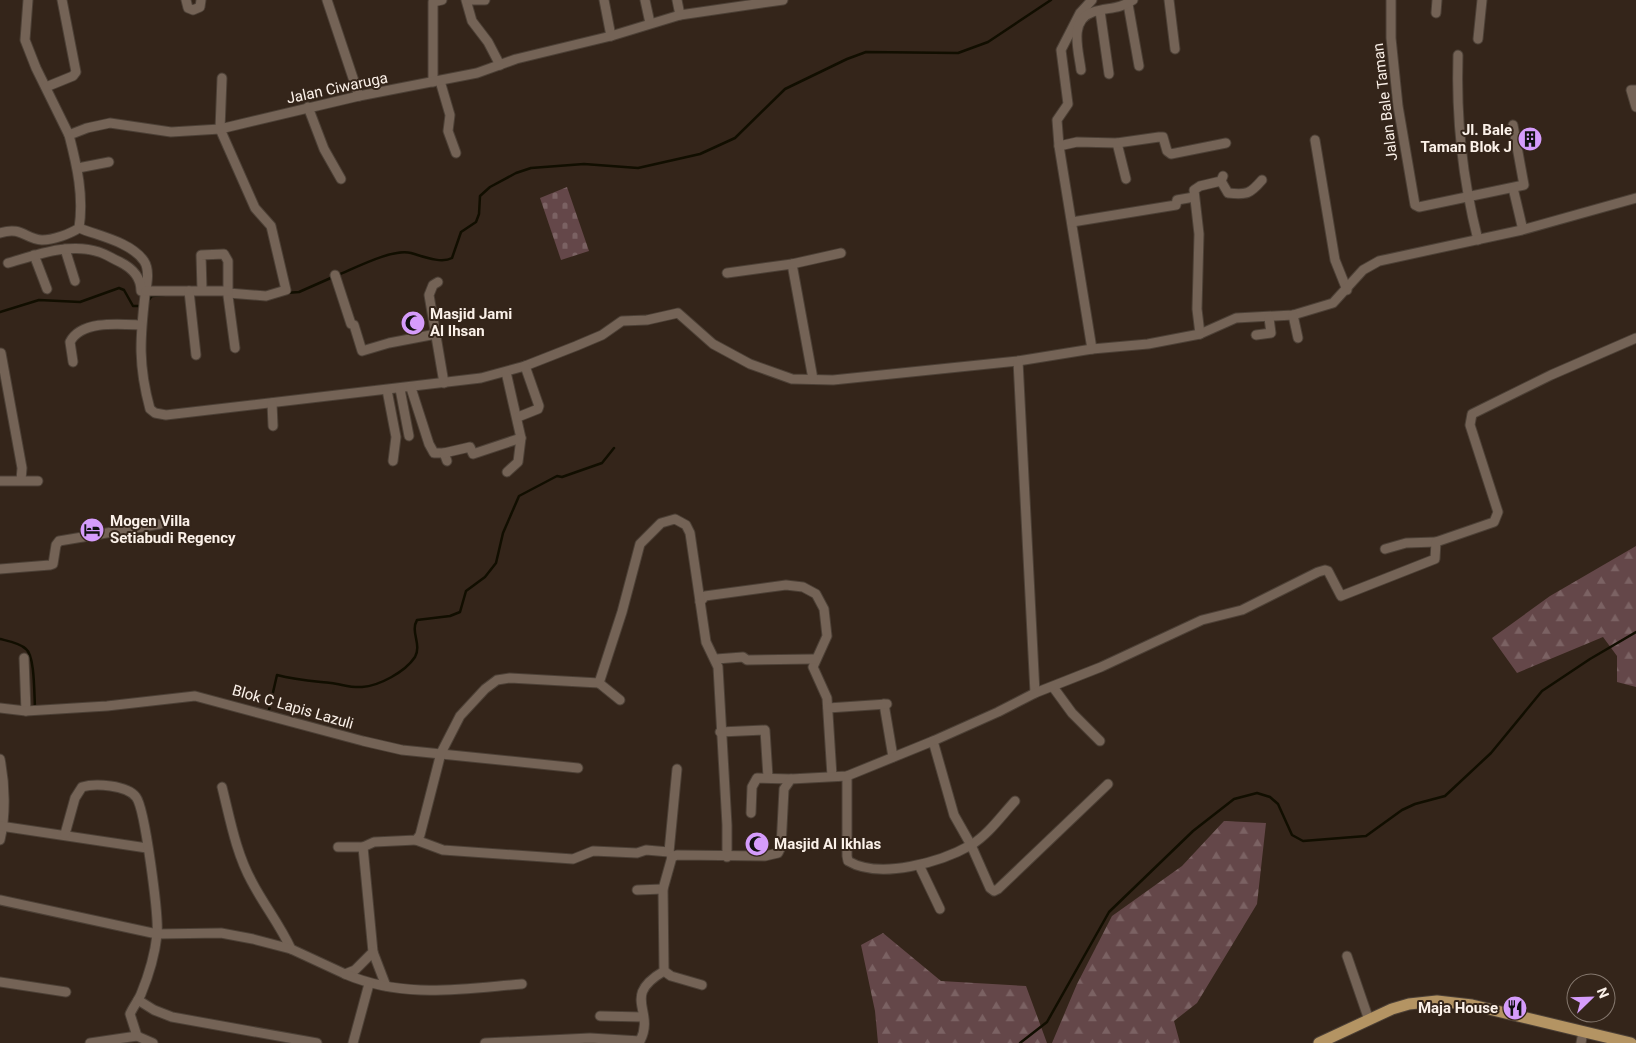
<svg xmlns="http://www.w3.org/2000/svg" width="1636" height="1043" font-family="Roboto,sans-serif">
<style>
.forest{fill:url(#forest-firs)}
.cemetery{fill:url(#cemetery-stones)}
.lines{fill:none;stroke-linecap:round;stroke-linejoin:round}
.stream{stroke:#110e00;stroke-width:2.5}
.minor-casing{stroke:#4c4036;stroke-width:11}
.major-casing{stroke:#4c4036;stroke-width:13}
.minor{stroke:#746356;stroke-width:9}
.major{stroke:#b49463;stroke-width:11}
.labels{text-anchor:middle;dominant-baseline:central;stroke-width:4;stroke-linejoin:round;paint-order:stroke}
.street-label{font-size:15px;fill:#fbf1e9;stroke:#34251a}
.poi-label{font-size:15px;font-weight:bold;fill:#fbf1e9;stroke:#34251a;text-anchor:start}
</style>
<defs>
<pattern id="forest-firs" width="22" height="20" patternUnits="userSpaceOnUse" patternTransform="scale(1.25)"><rect width="22" height="20" fill="#644749"/><path d="M5 1l3.5 6h-7zM16 11l3.5 6h-7z" fill="#7b6263"/></pattern>
<pattern id="cemetery-stones" width="16" height="16" patternUnits="userSpaceOnUse" patternTransform="scale(1.25)"><rect width="16" height="16" fill="#644749"/><path d="M2 7V4a2 2 0 0 1 4 0v3zM10 15v-3a2 2 0 0 1 4 0v3z" fill="#7b6263"/></pattern>
</defs>
<rect width="100%" height="100%" fill="#34251a"/>
<!-- forest -->
<g class="forest">
<path d="M1636 546V687L1617 682V656L1603 637 1517 673 1492 638 1550 596Z"/>
<path d="M1224 821 1266 823 1257 904 1197 1003 1174 1021 1180 1043H1052L1077 984 1112 916 1182 866Z"/>
<path d="M883 933 941 981 1026 986 1047 1043H878L875 1011 861 945Z"/>
</g>
<!-- cemetery -->
<path class="cemetery" d="M567 187 589 251 561 260 540 198Z"/>
<g class="lines">
<!-- stream -->
<g class="stream">
<path d="M338 275C355 268 393 248 411 253 422 256 441 264 452 258L461 232 476 222 479 214 480 196 490 187 516 173 531 168 584 164 638 168 700 154 735 138 785 89 847 59 866 52 958 53 988 42 1051 0"/>
<path d="M286 293 299 292 333 277"/>
<path d="M147 302 152 296 164 295"/>
<path d="M0 312 39 300 80 302 119 288 124 290 133 306H140"/>
<path d="M0 639C8 641 20 643 26 649 35 656 34 694 35 707"/>
<path d="M268 714 277 675C296 680 313 681 331 683 341 684 351 688 362 687 379 686 405 672 415 657 422 644 410 632 417 620L450 616 460 612 466 591 485 577 496 563 503 533 519 496 557 476 562 477 602 463 614 448"/>
<path d="M1020 1043 1047 1022 1109 912 1193 831 1234 799 1257 793 1270 797 1278 804 1292 835 1303 841 1366 836 1402 810 1415 804 1445 796 1491 753 1542 691 1590 659 1636 632"/>
</g>
<defs>
<g id="minor">
<path d="M28 0 25 40 36 68 69 135"/>
<path d="M186 0 188 8 193 10 200 7 201 0"/>
<path d="M327 0 359 96"/>
<path d="M466 0 472 21 488 42 500 65"/>
<path d="M469 0H485"/>
<path d="M604 0 611 36"/>
<path d="M645 0 650 23"/>
<path d="M677 0 680 15"/>
<path d="M1092 0 1080 13 1061 50 1068 104 1057 120 1059 146 1092 349"/>
<path d="M1169 0 1175 49"/>
<path d="M1391 0V38L1398 106 1415 205 1419 207 1524 185 1513 125"/>
<path d="M1128 4 1139 66"/>
<path d="M1100 11 1109 74"/>
<path d="M1436 13 1437 0"/>
<path d="M1478 39 1482 0"/>
<path d="M1458 55C1456 120 1462 177 1478 240"/>
<path d="M1081 70C1079 52 1068 20 1093 12 1108 7 1118 10 1133 0"/>
<path d="M222 78 220 129 255 208 271 226 286 290 266 296 228 293"/>
<path d="M440 81 450 115 448 131 456 153"/>
<path d="M433 82V2L442 0"/>
<path d="M46 87 73 76 76 72 62 0"/>
<path d="M1636 90H1631L1636 107"/>
<path d="M308 107 324 149 341 179"/>
<path d="M1315 140 1335 260 1347 290"/>
<path d="M1117 143 1126 179"/>
<path d="M1059 146 1077 142 1117 143 1159 137H1163L1167 151 1171 154 1226 143"/>
<path d="M78 168 109 162"/>
<path d="M1221 181 1228 193C1247 195 1250 194 1262 180"/>
<path d="M1513 188 1522 226"/>
<path d="M1072 222 1176 205 1177 200 1194 197"/>
<path d="M79 228C99 236 131 242 144 261 150 270 147 284 145 295 140 339 138 365 150 409L155 413 166 415 481 378 525 366 576 346 602 335 622 321 647 320 678 313 713 344 750 364 792 379 833 380 1018 361 1092 349 1148 344 1200 334 1236 318 1293 315 1333 303 1363 270 1379 261 1522 230 1636 198"/>
<path d="M0 233C22 226 25 239 42 240 53 240 70 234 79 228 84 196 77 166 69 135L87 128 110 123 171 132 220 129 359 96 477 73 516 59 611 36 680 15 783 0"/>
<path d="M65 249 75 281"/>
<path d="M34 255 47 289"/>
<path d="M8 263C36 255 70 242 99 252 106 254 113 259 120 262 132 268 141 277 141 291"/>
<path d="M792 264 813 379"/>
<path d="M727 273 792 264 841 253"/>
<path d="M335 275 351 324 354 325 362 351 389 343 436 334"/>
<path d="M438 282 433 285 429 295 444 383"/>
<path d="M202 290 201 255 224 254 228 261V296L235 348"/>
<path d="M146 291H228"/>
<path d="M189 291 196 355"/>
<path d="M1293 315 1298 338"/>
<path d="M1200 334 1197 309 1199 234 1194 190 1200 186 1221 181 1223 176"/>
<path d="M1256 335 1271 333 1269 318"/>
<path d="M1 353 22 468 21 480"/>
<path d="M1018 361 1035 693"/>
<path d="M73 362 70 342C81 320 120 324 140 325"/>
<path d="M506 372 521 438 518 462 507 472"/>
<path d="M411 388 429 444 434 453H444L447 461"/>
<path d="M400 389 409 436"/>
<path d="M387 390 396 437 393 461"/>
<path d="M272 403 273 426"/>
<path d="M518 417 538 409 539 406 525 366"/>
<path d="M444 453 470 447 473 454 521 438"/>
<path d="M0 481H38"/>
<path d="M1385 549 1406 543 1436 542"/>
<path d="M0 569 50 565 53 564 56 545 59 541 160 524"/>
<path d="M700 602 705 596 786 585 803 587 816 594 824 609 827 636 813 667 827 698 832 776"/>
<path d="M24 658 26 711"/>
<path d="M716 659 743 657 747 660 815 659"/>
<path d="M599 683 620 700"/>
<path d="M1053 687 1072 713 1100 741"/>
<path d="M884 704 893 757"/>
<path d="M0 708 26 711 107 706 195 696 363 741 402 750 578 768"/>
<path d="M828 708 887 704"/>
<path d="M720 732 765 730 768 777"/>
<path d="M933 741 954 815 971 845 990 888 994 891 998 889 1108 784"/>
<path d="M0 759C5 784 6 815 0 840"/>
<path d="M847 776V856L848 861C880 880 941 862 971 845 988 835 1002 815 1015 801"/>
<path d="M222 787C230 819 236 853 252 882 264 905 280 925 291 949"/>
<path d="M751 813 752 787 757 778 791 779"/>
<path d="M0 826 147 848"/>
<path d="M65 834 75 798 82 787C95 783 127 785 136 797 145 808 159 917 157 935 155 953 148 977 141 994 138 1001 133 1007 130 1014L137 1036"/>
<path d="M416 840 443 850 573 859 593 851 637 853 646 850 669 852 672 857"/>
<path d="M338 847H363L374 842 416 840 420 835 441 753 460 716 485 689 497 680 510 678 599 683 622 612 640 544 661 523 675 519 686 525 690 533 706 642 718 667 727 825V857"/>
<path d="M669 852 677 769"/>
<path d="M919 865 940 909"/>
<path d="M637 890 663 889"/>
<path d="M0 900 157 934 221 933 253 939 291 949 345 974 355 970 373 952 363 847"/>
<path d="M373 952 386 986"/>
<path d="M1347 956 1369 1020"/>
<path d="M664 971 671 976 702 985"/>
<path d="M345 974C404 999 460 989 522 984"/>
<path d="M0 982 66 992"/>
<path d="M138 1000 154 1010 172 1017 317 1043"/>
<path d="M600 1016 643 1017"/>
<path d="M90 1043 137 1036 153 1043"/>
<path d="M353 1043 369 984"/>
<path d="M485 1043 590 1038 640 1041C656 1010 620 997 664 971L663 889 672 857 677 855 765 856 778 853 781 847 784 789 791 779 847 776 933 741 998 712 1035 693 1101 667 1202 620 1242 610 1318 572 1325 570 1328 571 1341 596 1435 559 1436 542 1494 522 1498 512 1470 425 1472 414 1551 375 1636 338"/>
<path d="M1581 1043 1583 1032"/>
</g>
<path id="major" d="M1319 1043 1392 1009 1409 1004 1437 1001 1472 1005 1631 1043"/>
</defs>
<!-- minor casing -->
<use href="#minor" class="minor-casing"/>
<!-- major casing -->
<use href="#major" class="major-casing"/>
<!-- minor -->
<use href="#minor" class="minor"/>
<!-- major -->
<use href="#major" class="major"/>
</g>
<!-- icons -->
<defs>
<symbol id="building-disc" viewBox="-11 -11 22 22"><circle r="9.5" fill="#d59cfb" stroke="#34251a"/><path d="M-4-6H4V6H1V3H-1V6H-4ZM-2.5-4.3h1.7v1.8h-1.7ZM.8-4.3h1.7v1.8H.8ZM-2.5-1h1.7V.8h-1.7ZM.8-1h1.7V.8H.8Z" fill="#111"/></symbol>
<symbol id="mosque-disc" viewBox="-11 -11 22 22"><circle r="9.5" fill="#d59cfb" stroke="#34251a"/><path d="M3.5-4.9A6 6 0 1 0 3.5 4.9A5 5 0 1 1 3.5-4.9Z" fill="#111"/></symbol>
<symbol id="hotel-disc" viewBox="-11 -11 22 22"><circle r="9.5" fill="#d59cfb" stroke="#34251a"/><path d="M-6-4.5h1.5V1H6V5H4.5V3h-9V5H-6ZM-4 0a1.8 1.8 0 1 1 3.6 0ZM.5 0V-2.5h3Q6-2.5 6 0Z" fill="#111"/></symbol>
<symbol id="restaurant-disc" viewBox="-11 -11 22 22"><circle r="9.5" fill="#d59cfb" stroke="#34251a"/><path d="M-5-6h1v4h1v-4h1v4h1v-4h1v5L-1.5 .5V6h-2V.5L-5-1ZM5-6V6H3V1.5H1.5Q1.5-4 5-6Z" fill="#111"/></symbol>
</defs>
<g fill-rule="evenodd">
<use href="#building-disc" x="1516" y="125" width="28" height="28"/>
<use href="#mosque-disc" x="399" y="309" width="28" height="28"/>
<use href="#hotel-disc" x="78" y="516" width="28" height="28"/>
<use href="#mosque-disc" x="743" y="830" width="28" height="28"/>
<use href="#restaurant-disc" x="1501" y="994" width="28" height="28"/>
</g>
<g class="labels">
<!-- street labels -->
<g class="street-label">
<text transform="translate(337 88) rotate(-12)">Jalan Ciwaruga</text>
<text transform="translate(1385 102) rotate(-97)">Jalan Bale Taman</text>
<text transform="translate(293 707) rotate(16)">Blok C Lapis Lazuli</text>
</g>
<!-- poi labels -->
<g class="poi-label">
<text x="1512" y="130" text-anchor="end">Jl. Bale<tspan x="1512" dy="17">Taman Blok J</tspan></text>
<text x="430" y="314">Masjid Jami<tspan x="430" dy="17">Al Ihsan</tspan></text>
<text x="110" y="521">Mogen Villa<tspan x="110" dy="17">Setiabudi Regency</tspan></text>
<text x="774" y="844">Masjid Al Ikhlas</text>
<text x="1498" y="1008" text-anchor="end">Maja House</text>
</g>
</g>
<!-- north arrow -->
<g transform="translate(1591 998) rotate(67)"><circle r="24" fill="#34251a" stroke="#84776d"/>
<path d="M0-4L9 19L0 12L-9 19Z" fill="#d59cfb"/>
<text y="-8" font-size="14" font-weight="bold" text-anchor="middle" fill="#fbf1e9">N</text>
</g>
</svg>
